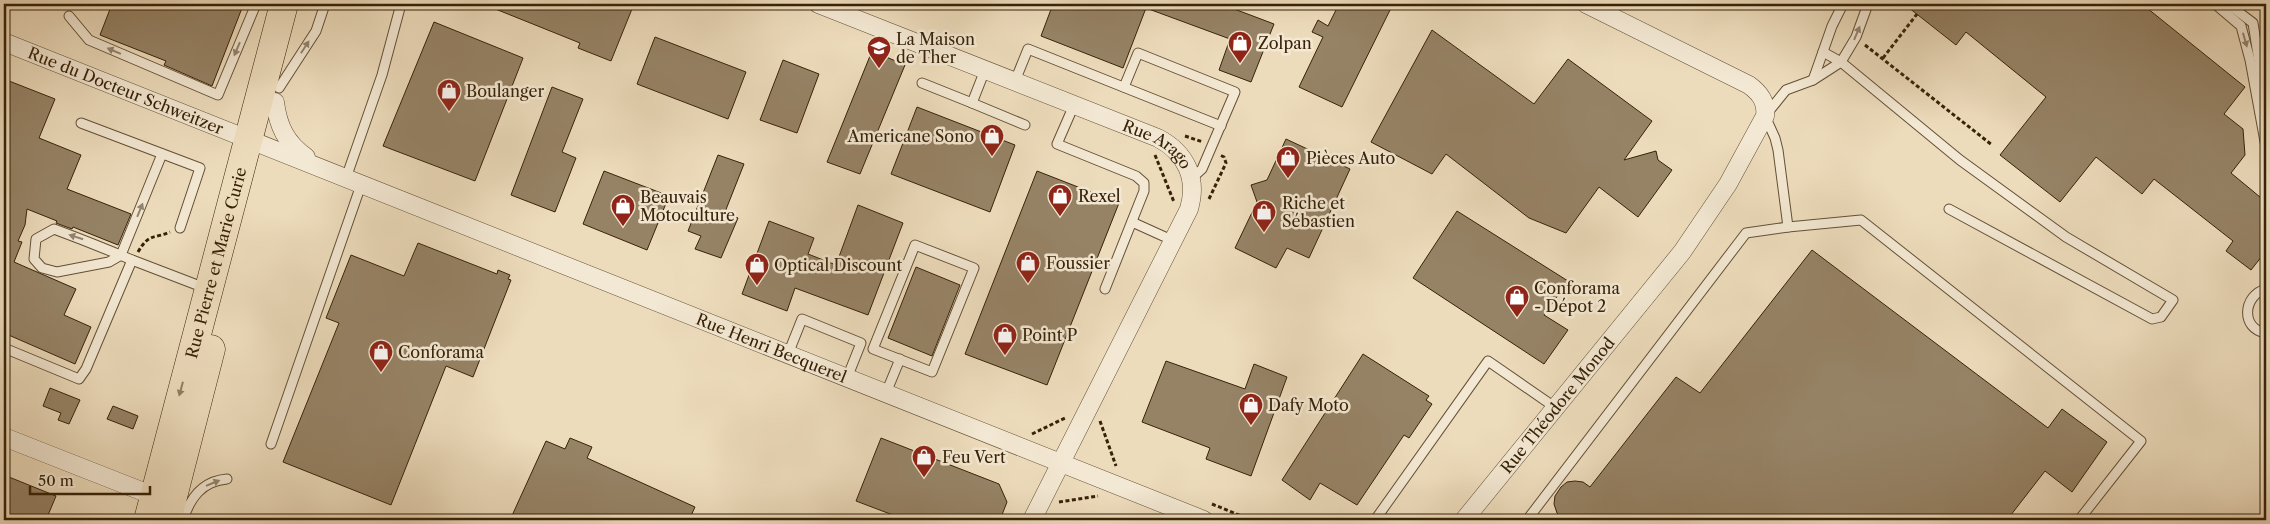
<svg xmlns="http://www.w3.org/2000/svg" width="2270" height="524" font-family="'Libre Caslon Text',serif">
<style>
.building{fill:#968366;stroke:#372208}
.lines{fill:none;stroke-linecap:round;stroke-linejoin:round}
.service-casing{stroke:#645035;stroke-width:11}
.minor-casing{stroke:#645035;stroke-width:19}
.primary-casing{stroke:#372208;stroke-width:29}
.path{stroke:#372208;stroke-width:3;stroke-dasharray:4 2.5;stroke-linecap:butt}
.service{stroke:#f3e8d3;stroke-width:9}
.minor{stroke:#f3e8d3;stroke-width:18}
.primary{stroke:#eddcbc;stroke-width:28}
.oneway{fill:#95856e}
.oneway2{fill:#927f62}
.labels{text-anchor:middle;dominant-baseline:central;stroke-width:5;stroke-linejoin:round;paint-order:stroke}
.poi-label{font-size:16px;fill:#372208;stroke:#f3e8d3;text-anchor:start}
.street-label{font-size:16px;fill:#372208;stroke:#f3e8d3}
</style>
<rect width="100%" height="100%" fill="#eddcbc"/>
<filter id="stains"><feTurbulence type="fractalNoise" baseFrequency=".004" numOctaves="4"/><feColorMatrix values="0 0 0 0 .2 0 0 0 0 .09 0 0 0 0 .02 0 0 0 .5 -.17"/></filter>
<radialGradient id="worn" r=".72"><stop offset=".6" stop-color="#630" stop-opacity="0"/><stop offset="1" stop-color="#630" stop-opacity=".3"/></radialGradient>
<!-- building -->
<g class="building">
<path d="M112 4H232L242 8 212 86 164 65 166 61 100 35Z"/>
<path d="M483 4H634L611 61 578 48 580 43Z"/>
<path d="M1053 4H1221L1274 24 1251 82 1219 70 1230 39 1146 8 1123 68 1041 36Z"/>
<path d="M1339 4H1393L1342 107 1299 87 1323 37 1312 32 1318 20 1328 26Z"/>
<path d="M1904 4H2142L2245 87 2224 114 2243 129 2245 155 2231 173 2266 202V251L2251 270 2226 251 2233 241 2154 179 2142 194 2096 157 2060 202 2000 155 2046 97 1966 32 1956 45Z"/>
<path d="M434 22 523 58 475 181 383 146Z"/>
<path d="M1432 30 1534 104 1568 59 1652 121 1624 160 1656 151 1658 160 1672 170 1638 217 1599 187 1566 233 1529 218 1446 154 1432 174 1371 142Z"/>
<path d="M655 37 746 72 728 119 637 84Z"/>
<path d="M872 51 905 65 860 174 827 162Z"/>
<path d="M783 60 819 74 797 133 760 120Z"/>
<path d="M4 79 55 99 39 138 81 155 67 189 131 214 118 245 73 227 72 229 56 223 57 221 27 209 25 225 18 241 22 242 14 262 76 289 64 315 91 327 75 364 4 333Z"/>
<path d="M552 87 583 99 562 152 576 158 555 212 511 195Z"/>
<path d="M917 107 1015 145 990 212 891 174Z"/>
<path d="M1286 139 1350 169 1309 258 1287 248 1276 268 1235 248 1257 202 1251 185 1267 180Z"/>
<path d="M718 155 744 164 725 212 738 218 721 258 695 249 701 236 688 231Z"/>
<path d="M604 171 669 196 647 250 583 224Z"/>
<path d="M1037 171 1119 203 1047 385 965 354Z"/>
<path d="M858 205 903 223 868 315 795 288 787 311 742 294 769 221 814 238 808 254 836 265Z"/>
<path d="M1457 211 1568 281 1544 315 1568 330 1544 364 1413 278Z"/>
<path d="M418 243 497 274 498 270 510 275 508 279 511 280 473 377 446 366 391 505 283 462 339 323 326 318 351 255 404 276Z"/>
<path d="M1812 250 2048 428 2062 409 2107 442 2072 492 2045 471 2007 520H1564L1557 513 1554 504 1555 496 1561 487 1567 482 1575 481 1583 482 1590 487 1676 377 1700 393Z"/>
<path d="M916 267 960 285 932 356 888 338Z"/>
<path d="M1363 354 1429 396 1426 400 1432 404 1409 438 1404 435 1357 505 1320 483 1310 500 1282 480Z"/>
<path d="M1166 361 1245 389 1254 364 1287 377 1251 476 1206 459 1210 448 1142 422Z"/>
<path d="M50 388 80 400 69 424 58 420 61 413 43 406Z"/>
<path d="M113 406 138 416 133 429 107 419Z"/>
<path d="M570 438 592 447 587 458 695 507 689 520H510L546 441 565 449Z"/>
<path d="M881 438 999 484 1007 502 1000 520H906L856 501Z"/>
<path d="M4 475 56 496 46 520H4Z"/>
</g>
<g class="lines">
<defs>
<g id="service">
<path d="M2215 4 2241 26 2250 60 2266 147"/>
<path d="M2228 4 2253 23 2266 106"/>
<path d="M69 16 89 40 218 95 256 4"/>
<path d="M1823 52 1841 62 1960 160 2066 237 2173 300 2161 317 2152 319 1949 209"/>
<path d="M985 70 972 103 1025 125"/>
<path d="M1813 80 1832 26 1843 4"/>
<path d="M1015 81 1028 49 1221 126"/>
<path d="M922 83 972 103"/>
<path d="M1124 87 1138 53 1235 92 1202 169 1191 179"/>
<path d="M279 88 316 31 325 4"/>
<path d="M1074 105 1057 144 1136 176 1144 183V191L1105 289"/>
<path d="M81 123 200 168 180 228"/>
<path d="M162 154 121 255 109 262 57 272 42 268 34 259 36 239 54 229C81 239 106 249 132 260L205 288"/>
<path d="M346 178 382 75 401 4"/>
<path d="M1132 222 1174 241"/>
<path d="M1788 227 1861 220 2141 441 2079 520"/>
<path d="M915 245 974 268 932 372 873 349Z"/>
<path d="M2266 289C2243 295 2240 329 2266 333"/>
<path d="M4 348 79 379 86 369 132 260"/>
<path d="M788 354 802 319 861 343 847 378"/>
<path d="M886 393 900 359"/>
<path d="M271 444 361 185"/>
<path d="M183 520C190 498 202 481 227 479"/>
<path d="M1375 520 1488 361 1556 408"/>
<path d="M1527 520 1746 233 1788 227 1778 150 1775 138 1765 116 1786 90 1813 80 1841 62 1856 37 1868 4"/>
</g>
<g id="minor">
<path id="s1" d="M818 4 1158 138C1186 153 1198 178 1189 209L1032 520"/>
<path id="s2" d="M4 42 1204 520"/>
<path d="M275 102C278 126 286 143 306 157"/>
<path d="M4 437 154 496 164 497"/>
<path id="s3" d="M1464 520 1682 252 1728 184 1765 116C1767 102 1760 93 1749 85L1586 4"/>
</g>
<g id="primary">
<path id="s4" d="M148 520 284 4"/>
<path d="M167 520 211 349"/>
</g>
</defs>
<!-- service casing -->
<use href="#service" class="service-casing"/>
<!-- minor casing -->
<use href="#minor" class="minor-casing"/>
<!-- primary casing -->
<use href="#primary" class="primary-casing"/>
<!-- path -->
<g class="path">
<path d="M1865 45 1992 145"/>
<path d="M1883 58 1917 14"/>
<path d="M1185 136 1203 142"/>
<path d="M1155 155 1174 202"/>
<path d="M1209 199 1226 163 1224 157 1220 155"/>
<path d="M138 252C149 233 154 239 170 232"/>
<path d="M1100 421 1116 466"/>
<path d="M1032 434 1065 418"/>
<path d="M1059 502 1098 496"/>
<path d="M1212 504 1251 520"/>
</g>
<!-- service -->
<use href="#service" class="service"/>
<!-- minor -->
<use href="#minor" class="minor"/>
<!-- primary -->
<use href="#primary" class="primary"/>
</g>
<!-- one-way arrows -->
<defs><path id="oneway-solid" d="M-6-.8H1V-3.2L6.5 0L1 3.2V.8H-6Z" transform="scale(1.25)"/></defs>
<g class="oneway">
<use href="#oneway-solid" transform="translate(1857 33) rotate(-67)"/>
<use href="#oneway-solid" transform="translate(2245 40) rotate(74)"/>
<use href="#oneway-solid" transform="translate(305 47) rotate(-57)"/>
<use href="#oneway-solid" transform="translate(237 49) rotate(113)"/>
<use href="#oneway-solid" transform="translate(114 51) rotate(-157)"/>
<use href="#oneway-solid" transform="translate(140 210) rotate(-68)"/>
<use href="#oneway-solid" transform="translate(76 237) rotate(-162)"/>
<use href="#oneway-solid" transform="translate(213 483) rotate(-22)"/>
</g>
<use class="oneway2" href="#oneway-solid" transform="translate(181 389) rotate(105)"/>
<!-- icons -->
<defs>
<symbol id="shop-pin" viewBox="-11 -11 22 30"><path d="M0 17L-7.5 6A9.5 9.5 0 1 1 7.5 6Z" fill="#8f2418" stroke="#f3e8d3"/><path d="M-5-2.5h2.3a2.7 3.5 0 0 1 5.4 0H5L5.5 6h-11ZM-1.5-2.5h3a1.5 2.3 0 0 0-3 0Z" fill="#fff"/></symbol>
<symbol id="school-pin" viewBox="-11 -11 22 30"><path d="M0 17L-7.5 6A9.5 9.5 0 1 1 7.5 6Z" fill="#8f2418" stroke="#f3e8d3"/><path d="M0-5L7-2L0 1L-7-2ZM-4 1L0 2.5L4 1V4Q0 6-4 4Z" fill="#fff"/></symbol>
</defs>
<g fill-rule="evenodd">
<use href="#shop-pin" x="1226" y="29" width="28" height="38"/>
<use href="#school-pin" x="865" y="34" width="28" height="38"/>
<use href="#shop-pin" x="435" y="77" width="28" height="38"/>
<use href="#shop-pin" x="978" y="122" width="28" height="38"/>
<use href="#shop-pin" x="1274" y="144" width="28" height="38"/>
<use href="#shop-pin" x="1046" y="182" width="28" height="38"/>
<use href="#shop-pin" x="609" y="192" width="28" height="38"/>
<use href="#shop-pin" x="1250" y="198" width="28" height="38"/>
<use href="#shop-pin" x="1014" y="249" width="28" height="38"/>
<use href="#shop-pin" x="743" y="251" width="28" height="38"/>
<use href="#shop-pin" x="1503" y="283" width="28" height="38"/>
<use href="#shop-pin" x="991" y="321" width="28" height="38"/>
<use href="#shop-pin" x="367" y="338" width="28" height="38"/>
<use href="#shop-pin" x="1237" y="391" width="28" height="38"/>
<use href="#shop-pin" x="910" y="443" width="28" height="38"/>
</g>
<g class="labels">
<!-- poi labels -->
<g class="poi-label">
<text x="896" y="39">La Maison<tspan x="896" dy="18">de Ther</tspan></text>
<text x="1258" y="43">Zolpan</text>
<text x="466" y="91">Boulanger</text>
<text x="974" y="136" text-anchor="end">Americane Sono</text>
<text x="1306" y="158">Pièces Auto</text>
<text x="1078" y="196">Rexel</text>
<text x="640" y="197">Beauvais<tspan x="640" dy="18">Motoculture</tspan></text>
<text x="1282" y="203">Riche et<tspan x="1282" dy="18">Sébastien</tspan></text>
<text x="1046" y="263">Foussier</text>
<text x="774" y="265">Optical Discount</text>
<text x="1534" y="288">Conforama<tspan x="1534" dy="18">- Dépot 2</tspan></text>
<text x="1022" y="335">Point P</text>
<text x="398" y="352">Conforama</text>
<text x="1268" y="405">Dafy Moto</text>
<text x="942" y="457">Feu Vert</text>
</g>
<!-- street labels -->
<g class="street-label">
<text stroke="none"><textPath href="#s2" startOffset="131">Rue du Docteur Schweitzer</textPath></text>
<text stroke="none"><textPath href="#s1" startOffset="368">Rue Arago</textPath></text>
<text stroke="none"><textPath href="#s4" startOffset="266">Rue Pierre et Marie Curie</textPath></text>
<text stroke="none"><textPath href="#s2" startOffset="826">Rue Henri Becquerel</textPath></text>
<text stroke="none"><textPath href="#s3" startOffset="148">Rue Théodore Monod</textPath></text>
</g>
</g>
<!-- margin -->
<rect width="2270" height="524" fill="none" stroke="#eddcbc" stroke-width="20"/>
<rect x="5" y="5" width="2260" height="514" fill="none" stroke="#372208" stroke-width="2.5"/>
<rect x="10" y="10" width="2250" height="504" fill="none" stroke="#372208"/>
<!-- scale -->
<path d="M30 486v8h120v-8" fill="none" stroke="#372208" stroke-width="2.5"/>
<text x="38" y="486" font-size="15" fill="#372208" stroke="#f3e8d3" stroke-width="4" paint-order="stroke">50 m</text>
<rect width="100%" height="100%" filter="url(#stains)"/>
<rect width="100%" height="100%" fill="url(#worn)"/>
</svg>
